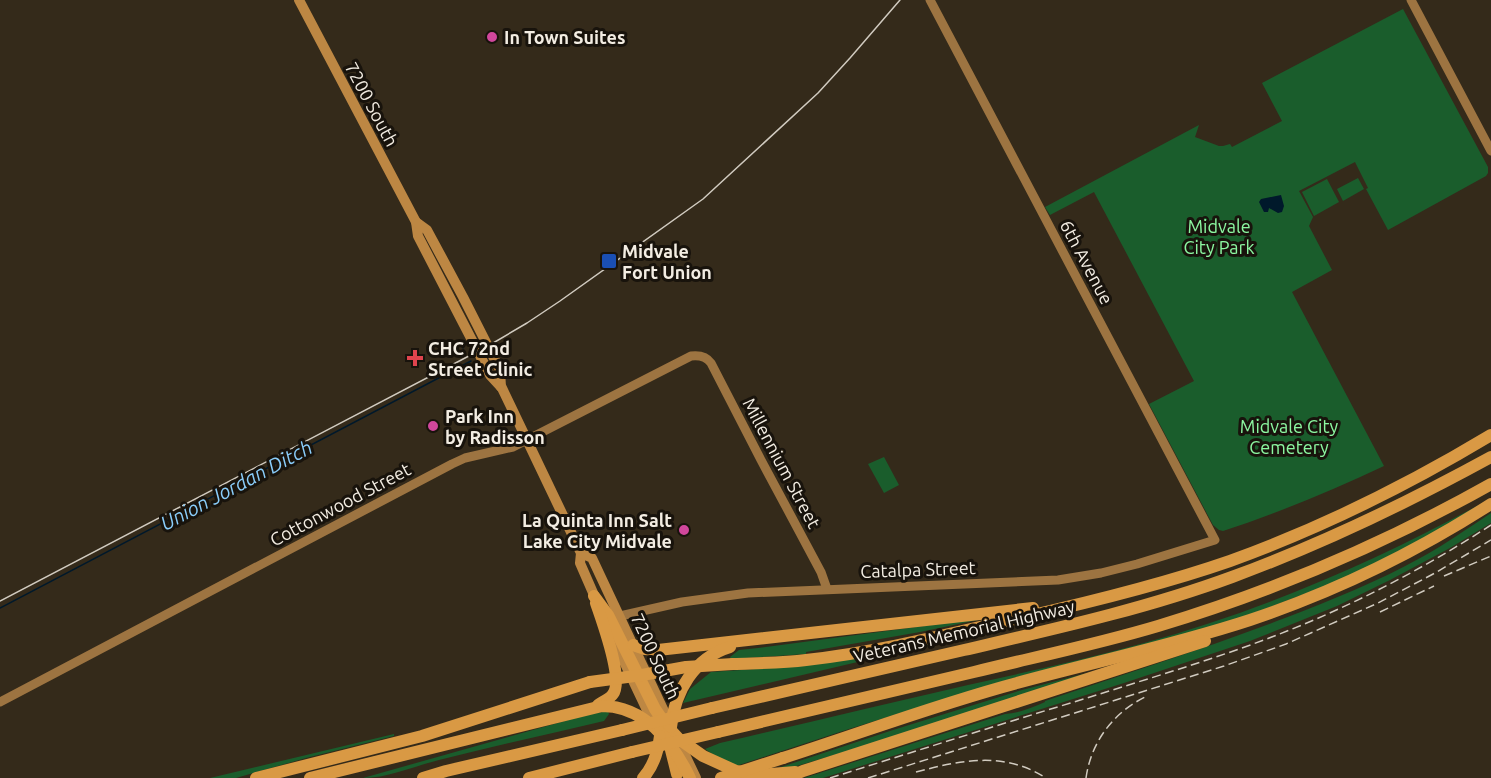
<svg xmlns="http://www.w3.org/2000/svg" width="1491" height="778" font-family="Ubuntu,sans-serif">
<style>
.green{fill:#1a5d2c}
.water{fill:#00192b}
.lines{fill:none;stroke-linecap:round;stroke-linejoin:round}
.stream{stroke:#00192b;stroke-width:1.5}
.secondary{stroke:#9d7441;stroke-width:9}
.primary{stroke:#bd8743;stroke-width:10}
.highway{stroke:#d99944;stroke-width:12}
.tram{stroke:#d1cbc0;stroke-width:1.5}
.rail{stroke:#d1cbc0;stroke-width:1.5;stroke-dasharray:9 4.5;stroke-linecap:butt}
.highway-bridge{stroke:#d99944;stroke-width:12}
.hotel-dot{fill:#d1479c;stroke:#18130c;stroke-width:2}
.transit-dot{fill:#1a4fb4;stroke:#18130c;stroke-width:2}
.health-dot{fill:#e0444e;stroke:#18130c;stroke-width:2}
.labels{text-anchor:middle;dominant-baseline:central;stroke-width:6;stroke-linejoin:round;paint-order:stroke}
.poi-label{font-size:18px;font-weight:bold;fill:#f3ede3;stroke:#18130c;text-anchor:start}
.street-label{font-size:18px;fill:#f3ede3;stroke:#18130c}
.park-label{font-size:18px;fill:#8cf8a1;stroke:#18130c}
.water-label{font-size:20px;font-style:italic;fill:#8acdfa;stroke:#18130c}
</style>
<rect width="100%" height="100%" fill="#342a1a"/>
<!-- green -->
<g class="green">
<path d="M1403 9 1488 167V173L1486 176 1388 230 1366 189 1368 188 1355 162 1299 191 1313 217 1309 226 1332 270 1292 292 1384 466C1331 491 1278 513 1223 531L1219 530 1213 525 1149 404 1194 381 1094 192 1050 215 1045 207 1199 125 1195 137 1219 146H1223L1230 144 1232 147 1282 121 1262 83Z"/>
<path d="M1358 178 1364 189 1343 201 1337 189Z"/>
<path d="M1327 179 1339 202 1314 216 1302 192Z"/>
<path d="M884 457 899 485 884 493 868 464Z"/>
<path d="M1488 500 1446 527 1346 578 1228 623 1013 678 849 729 736 766 714 755 705 749 720 743C802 724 885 704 968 685 1027 672 1086 659 1144 643 1264 610 1379 560 1488 500Z"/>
<path d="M1491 513V523L1450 548 1390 580 1337 606 1250 641 1124 683 823 778H804L1005 714C1020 713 1031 708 1045 702V701C1125 674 1206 648 1285 618 1332 600 1379 581 1422 557 1446 544 1468 528 1491 513Z"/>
<path d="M1057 615 683 703 690 689 711 672 799 666 882 654Z"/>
<path d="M992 617 920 632 806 652V654L731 659 730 657 739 650 758 648Z"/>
<path d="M1137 660 895 737 790 768 772 770 893 730 1022 690Z"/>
<path d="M608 711 609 714 604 721C549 734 494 746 439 760 414 766 389 778 363 778L586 715Z"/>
<path d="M394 734V736L306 758 236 778H210Z"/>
</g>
<!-- water -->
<path class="water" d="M1281 195 1284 206 1282 212 1278 213 1269 208 1268 212H1264L1259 202 1261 199Z"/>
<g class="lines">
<!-- stream -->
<g class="stream">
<path d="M461 344 463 348"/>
<path d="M0 608 471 361"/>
</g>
<!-- secondary -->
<g class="secondary">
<path d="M1411 0 1491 151"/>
<path d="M620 616 682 602 748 593 1058 580 1101 573 1137 564 1215 540 930 0"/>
<path d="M0 702 452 464 465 458 513 447 691 356C699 355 706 356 711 363L761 460 821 572 827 589"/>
</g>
<!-- primary -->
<g class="primary">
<path d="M299 0 416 222 418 236 490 375 502 388 581 553 580 563 597 602"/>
<path d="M416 222 427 230 463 297 500 370 501 387"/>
<path d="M581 553 592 558 599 573 670 724"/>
<path d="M610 632 656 729"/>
<path d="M677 738 696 778"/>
</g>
<!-- highway -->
<g class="highway">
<path d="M594 596 608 615 655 709 666 725 679 739 703 756 736 771 760 775 795 772"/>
<path d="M596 603C602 621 624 679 613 694 610 699 602 702 598 705"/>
<path d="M633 645 645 649 658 650 1033 608"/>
<path d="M733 664C758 663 782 663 806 660 878 652 949 634 1020 618 1091 602 1161 585 1230 561 1321 528 1408 485 1491 435"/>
<path d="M712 708C796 689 880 669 964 650 1054 629 1145 609 1232 577 1322 544 1407 503 1491 457"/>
<path d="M671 727C675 691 694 658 730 647"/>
<path d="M718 732C803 712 888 692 974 672 1035 657 1098 644 1158 626 1274 591 1386 543 1491 484"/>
<path d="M671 750 677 774"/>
<path d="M783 758C861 733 938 704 1017 683 1094 662 1174 645 1250 620 1334 592 1416 552 1491 504"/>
<path d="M256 778 422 736 590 682"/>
<path d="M310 778 602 706C645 706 673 743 690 778"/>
<path d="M423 778 446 771 622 730"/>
<path d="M529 778 632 752"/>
<path d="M643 778C654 766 658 752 660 736"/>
<path d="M787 778 803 771 1205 641"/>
</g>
<!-- tram -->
<path class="tram" d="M0 601 488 346 527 323 560 301 703 199 818 93 850 58 900 0"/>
<!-- rail -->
<g class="rail">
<path d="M1444 576 1491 556"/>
<path d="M1380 612 1434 586"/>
<path d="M916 772C962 760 1004 751 1046 778"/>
<path d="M830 778C916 751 1001 724 1087 698 1150 678 1215 659 1277 635 1352 606 1423 569 1491 525"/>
<path d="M868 778 1224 666 1286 644 1378 603 1435 573 1491 540"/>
<path d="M1086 778C1091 742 1113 713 1145 697"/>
</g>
<!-- highway-bridge -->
<g class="highway-bridge">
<path d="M590 682 642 675 686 667 733 664"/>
<path d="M622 730 712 708"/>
<path d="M632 752 718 732"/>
<path d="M721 778 783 758"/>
</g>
</g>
<!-- markers -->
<g class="hotel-dot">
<circle cx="492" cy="37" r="6"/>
<circle cx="433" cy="426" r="6"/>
<circle cx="684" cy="530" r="6"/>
</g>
<rect class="transit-dot" x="601" y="253" width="16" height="16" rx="3"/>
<path class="health-dot" d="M412 349h6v6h6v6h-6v6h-6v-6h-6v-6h6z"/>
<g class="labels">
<!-- poi labels -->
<g class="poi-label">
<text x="504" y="37">In Town Suites</text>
<text x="622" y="251">Midvale<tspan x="622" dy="21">Fort Union</tspan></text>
<text x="428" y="348">CHC 72nd<tspan x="428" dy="21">Street Clinic</tspan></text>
<text x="445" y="416">Park Inn<tspan x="445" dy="21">by Radisson</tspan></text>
<text x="672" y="520" text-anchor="end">La Quinta Inn Salt<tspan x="672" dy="21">Lake City Midvale</tspan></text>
</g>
<!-- street labels -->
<g class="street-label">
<text transform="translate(372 104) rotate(62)">7200 South</text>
<text transform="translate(1087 262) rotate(62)">6th Avenue</text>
<text transform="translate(782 463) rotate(62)">Millennium Street</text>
<text transform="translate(340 504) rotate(-28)">Cottonwood Street</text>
<text transform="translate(918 569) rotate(-2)">Catalpa Street</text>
<text transform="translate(964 631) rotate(-13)">Veterans Memorial Highway</text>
<text transform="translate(656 656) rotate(65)">7200 South</text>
</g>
<!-- park labels -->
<g class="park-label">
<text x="1219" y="226">Midvale<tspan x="1219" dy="21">City Park</tspan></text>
<text x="1289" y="426">Midvale City<tspan x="1289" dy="21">Cemetery</tspan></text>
</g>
<!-- water labels -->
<g class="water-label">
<text transform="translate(236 485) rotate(-28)">Union Jordan Ditch</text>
</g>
</g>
</svg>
